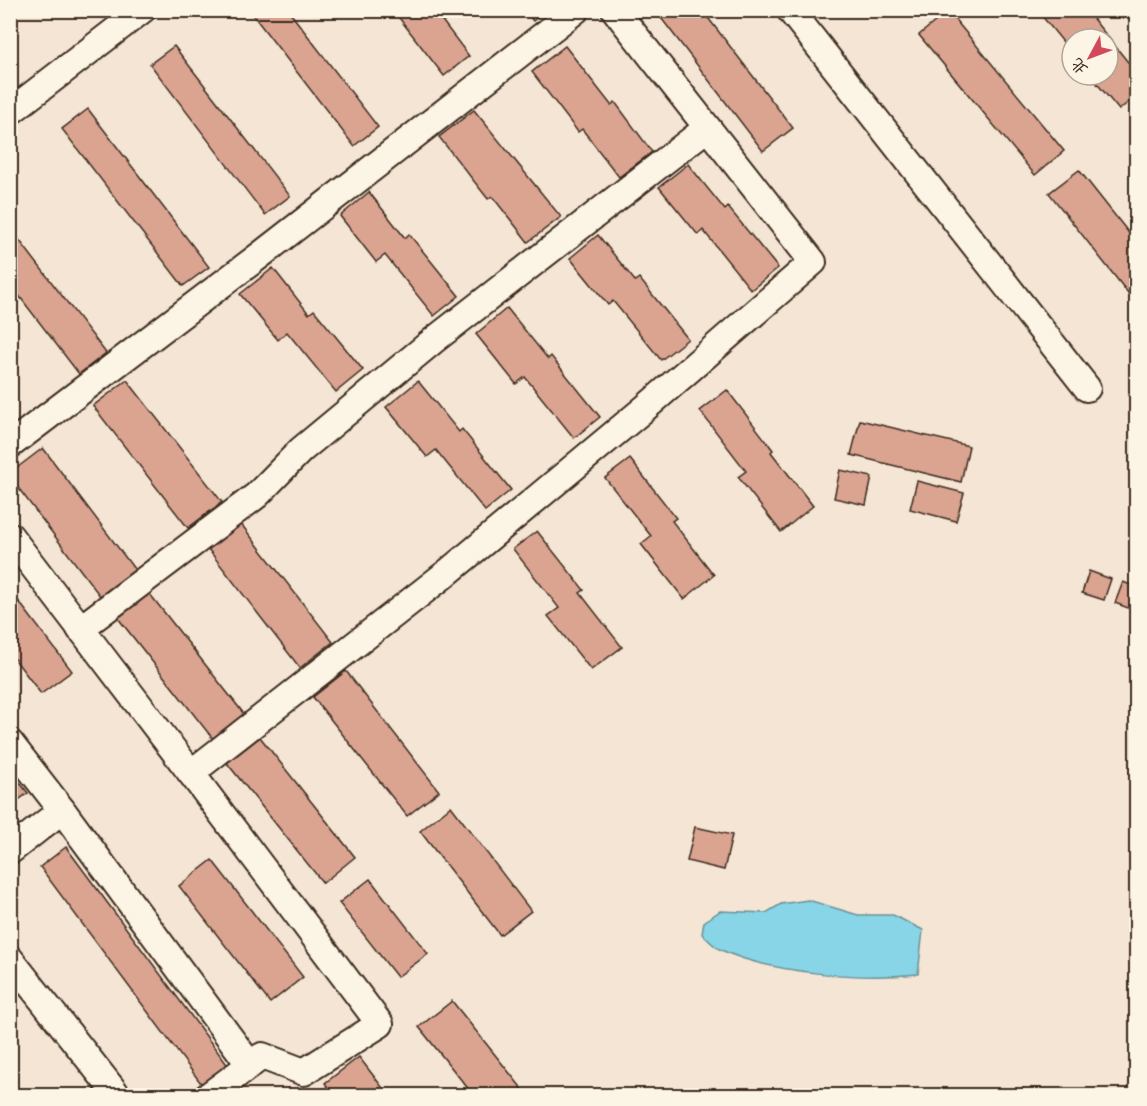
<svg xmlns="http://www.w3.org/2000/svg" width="1147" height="1106" font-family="Mali,'LXGW WenKai TC',sans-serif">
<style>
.water{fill:#88d5e7;stroke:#699197;stroke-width:1.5}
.building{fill:#daa491;stroke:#3b2a1e;stroke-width:1.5}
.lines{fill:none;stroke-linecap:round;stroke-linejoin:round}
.minor-casing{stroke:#3b2a1e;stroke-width:30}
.minor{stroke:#fcf5e5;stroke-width:26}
</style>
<rect width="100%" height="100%" fill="#f5e5d4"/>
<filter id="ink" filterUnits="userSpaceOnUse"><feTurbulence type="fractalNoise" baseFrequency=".0167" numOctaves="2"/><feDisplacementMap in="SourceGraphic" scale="12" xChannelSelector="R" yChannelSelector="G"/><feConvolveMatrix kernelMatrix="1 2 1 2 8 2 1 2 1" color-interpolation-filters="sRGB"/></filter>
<g filter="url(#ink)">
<!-- water -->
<path class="water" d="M808 900 858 915H893L923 930 918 974C862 980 771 974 719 949 713 945 707 939 702 934L704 922 720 911 766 913 781 904Z"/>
<!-- building -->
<g class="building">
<path d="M249 10H288L378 127 354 146Z"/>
<path d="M393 10H434L469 56 444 76Z"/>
<path d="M524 10H546L533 21Z"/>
<path d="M655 10H702L793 128 763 151Z"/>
<path d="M1037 10H1086L1136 72V96L1119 110 1090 75H1108V39H1072V53Z"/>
<path d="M948 11 1064 151 1035 175 919 35Z"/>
<path d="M174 46 290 196 265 215 150 64Z"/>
<path d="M565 46 611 105 615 102 652 152 619 177 582 129 578 132 532 72Z"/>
<path d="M88 109 209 267 183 286 62 129Z"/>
<path d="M474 110 561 217 528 242 492 196 488 199 439 137Z"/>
<path d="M688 164 725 210 728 207 778 268 751 290 703 230 698 235 659 187Z"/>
<path d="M1079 170 1136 242V303L1049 193Z"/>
<path d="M369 192 405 238 409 234 459 296 434 316 385 255 376 262 340 216Z"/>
<path d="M10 228 106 353 79 374 10 284Z"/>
<path d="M598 235 635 281 639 278 688 339 661 360 613 301 608 305 570 258Z"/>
<path d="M273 268 309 314 314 310 363 370 336 392 287 332 278 340 240 294Z"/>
<path d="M507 308 548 359 551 356 600 417 574 438 525 377 516 384 476 334Z"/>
<path d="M127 380 222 502 188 528 93 406Z"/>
<path d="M418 381 459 432 462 429 511 490 485 511 436 450 427 457 386 407Z"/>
<path d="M727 390 773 450 771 452 813 506 781 532 738 477 746 471 700 411Z"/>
<path d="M860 420 969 446 961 482 851 455Z"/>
<path d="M43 448 135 570 100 596 10 477V473Z"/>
<path d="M630 459 676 518 672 521 714 575 684 599 641 544 651 536 605 478Z"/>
<path d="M840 470 872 477 866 505 834 498Z"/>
<path d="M917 481 964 493 956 521 910 509Z"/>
<path d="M241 524 333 642 300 668 208 549Z"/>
<path d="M537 531 584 590 580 593 622 647 591 670 548 616 559 608 513 549Z"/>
<path d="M1089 571 1111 579 1104 600 1082 593Z"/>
<path d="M1123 582 1136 587V611L1115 603Z"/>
<path d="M10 590 72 671 41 694 10 653Z"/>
<path d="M149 593 244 714 213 739 118 618Z"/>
<path d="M346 671 439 791 407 816 313 697Z"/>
<path d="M260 737 355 857 323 883 227 763Z"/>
<path d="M10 770 28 793 10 806Z"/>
<path d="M451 806 531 911 500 935 420 831Z"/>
<path d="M695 827 732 835 724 870 687 861Z"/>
<path d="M66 847 229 1067 203 1086 40 867Z"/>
<path d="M212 860 303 977 270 1003 179 886Z"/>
<path d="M370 879 428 954 397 977 339 903Z"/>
<path d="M452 1001 528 1096H474L419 1027Z"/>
<path d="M359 1057 389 1096H334L325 1083Z"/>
</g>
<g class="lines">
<defs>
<g id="minor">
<path d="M790 10 1087 388"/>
<path d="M10 112 142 10"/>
<path d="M10 445 263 253 576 10"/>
<path d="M10 536 191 773"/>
<path d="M80 629 257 495 301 450 434 340 707 128"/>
<path d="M10 743 62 810 250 1065"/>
<path d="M10 851 62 810"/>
<path d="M10 959 118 1096"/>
<path d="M208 1096 262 1056 304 1072 380 1024 191 773 448 572 644 409 813 262 615 10"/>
</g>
</defs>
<!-- minor casing -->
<use href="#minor" class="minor-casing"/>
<!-- minor -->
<use href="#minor" class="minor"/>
</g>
</g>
<!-- margin -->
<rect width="1147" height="1106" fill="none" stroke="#fcf5e5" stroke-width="36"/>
<rect x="18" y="18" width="1111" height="1070" fill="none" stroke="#3b2a1e" stroke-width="2" filter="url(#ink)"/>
<!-- north arrow -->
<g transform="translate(1090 57) rotate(229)"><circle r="28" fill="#fcf5e5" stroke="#afa495" stroke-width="1.5"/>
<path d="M0-4.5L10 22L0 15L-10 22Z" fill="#d1495b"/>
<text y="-9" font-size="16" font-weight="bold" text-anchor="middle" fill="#3b2a1e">北</text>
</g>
</svg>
